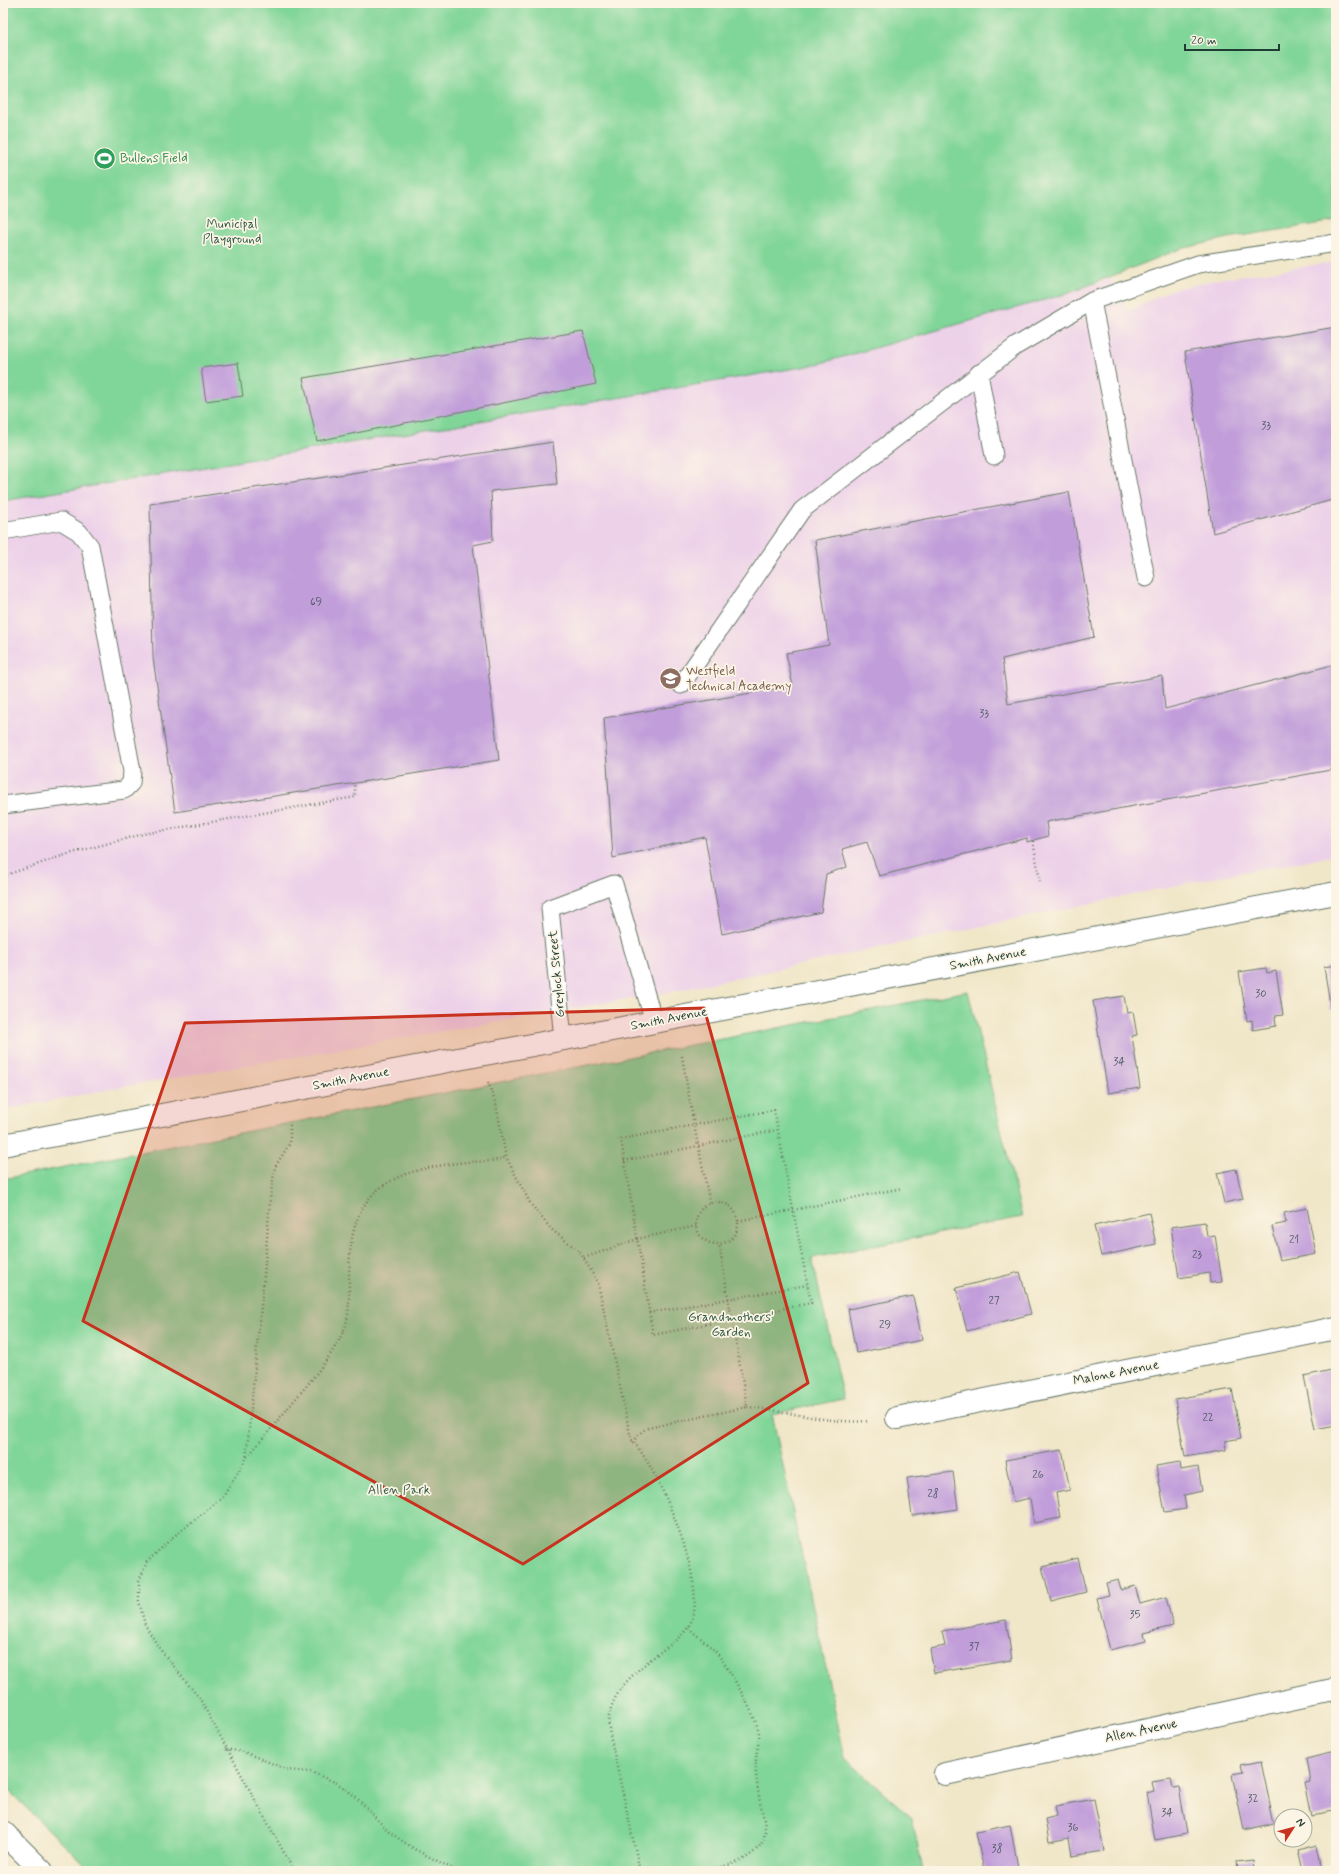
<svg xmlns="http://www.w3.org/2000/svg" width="1339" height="1874" font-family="Mynerve,sans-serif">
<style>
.built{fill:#edd1e9}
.green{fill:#80d598;stroke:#508966}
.building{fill:#c19dda}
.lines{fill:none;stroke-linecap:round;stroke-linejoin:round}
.service-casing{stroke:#687868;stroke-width:19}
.minor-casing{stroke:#687868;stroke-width:24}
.path{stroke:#687868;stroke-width:2.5;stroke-dasharray:1 3;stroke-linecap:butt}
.service{stroke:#fff;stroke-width:17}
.minor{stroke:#fff;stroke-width:22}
.marked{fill:#c8321e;fill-opacity:0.2;stroke:#c8321e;stroke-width:3;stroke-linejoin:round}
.labels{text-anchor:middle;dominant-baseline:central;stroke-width:3.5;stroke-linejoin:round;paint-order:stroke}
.number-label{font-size:11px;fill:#48555e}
.leisure-label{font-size:13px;fill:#27864d;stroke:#fcf5e5;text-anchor:start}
.park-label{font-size:13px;fill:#325b48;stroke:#fcf5e5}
.education-label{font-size:13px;fill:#785e54;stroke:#fcf5e5;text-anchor:start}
.street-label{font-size:13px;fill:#1f3d34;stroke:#fcf5e5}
</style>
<rect width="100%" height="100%" fill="#fcf5e5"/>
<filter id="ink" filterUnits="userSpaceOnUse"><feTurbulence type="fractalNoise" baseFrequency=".025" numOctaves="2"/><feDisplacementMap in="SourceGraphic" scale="8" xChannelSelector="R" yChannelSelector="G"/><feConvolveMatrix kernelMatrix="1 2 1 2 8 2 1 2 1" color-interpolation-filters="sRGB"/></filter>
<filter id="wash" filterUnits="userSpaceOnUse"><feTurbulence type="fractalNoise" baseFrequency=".012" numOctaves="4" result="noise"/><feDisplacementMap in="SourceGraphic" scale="16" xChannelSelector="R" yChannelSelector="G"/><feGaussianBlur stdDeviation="0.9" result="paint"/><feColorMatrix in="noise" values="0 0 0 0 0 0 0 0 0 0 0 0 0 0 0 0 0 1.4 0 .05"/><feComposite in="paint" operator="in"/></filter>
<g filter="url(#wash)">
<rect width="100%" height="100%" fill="#f0e6c8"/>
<!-- built -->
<path class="built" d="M1336 262V855L1216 877 679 990 110 1089 3 1110V501L1069 293 1111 278 1129 311 1171 290 1219 279Z"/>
<!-- green -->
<g class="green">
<path d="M3 3H1336V221L1228 238 1180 249 1069 293 814 365 3 501Z"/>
<path d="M968 991 1022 1217 812 1258 843 1399 772 1414 845 1758 912 1818 923 1871H91L3 1785V1179Z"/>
</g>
<g id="blocks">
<!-- building -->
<g class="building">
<path d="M1336 327V499L1213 533 1185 352Z"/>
<path d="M583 331 596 384 317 441 303 378Z"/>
<path d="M238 363 243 396 206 401 201 368Z"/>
<path d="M553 442 557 484 491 491 493 541 473 545 499 760 175 812 153 658 150 504Z"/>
<path d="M1069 492 1094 637 1002 659 1008 704 1162 676 1165 709 1336 664V769L1046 822 1048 836 1027 842V838L879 876 867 842 842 849 847 867 826 874 821 912 722 934 705 837 613 858 604 718 793 686 786 653 829 645 815 540Z"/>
<path d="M1336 965V1009L1331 1010 1324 967Z"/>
<path d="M1266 968 1267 973 1276 971 1283 1015 1275 1016 1276 1026 1253 1030 1252 1020 1247 1021 1239 972Z"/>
<path d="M1124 996 1127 1013 1133 1012 1137 1035 1132 1036 1140 1088 1108 1093 1093 1001Z"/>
<path d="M1236 1169 1243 1199 1224 1203 1217 1173Z"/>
<path d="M1307 1208 1316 1254 1280 1261 1272 1226 1286 1223 1284 1213Z"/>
<path d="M1149 1213 1156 1244 1101 1256 1094 1226Z"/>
<path d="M1205 1222 1207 1236 1215 1235 1222 1282 1210 1283 1209 1273 1179 1278 1171 1227Z"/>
<path d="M1020 1272 1031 1314 967 1331 956 1288Z"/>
<path d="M913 1296 922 1340 856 1353 848 1309Z"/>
<path d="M1336 1369V1425L1315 1429 1304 1376Z"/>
<path d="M1232 1389 1241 1438 1225 1441 1226 1450 1185 1457 1175 1399Z"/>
<path d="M1062 1450 1070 1490 1056 1493 1060 1518 1034 1523 1030 1498 1013 1502 1005 1460Z"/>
<path d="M1180 1462 1181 1470 1198 1467 1202 1491 1184 1495 1186 1509 1165 1512 1156 1466Z"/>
<path d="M953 1472 958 1509 912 1516 907 1478Z"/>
<path d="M1078 1558 1086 1592 1051 1601 1042 1567Z"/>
<path d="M1118 1580 1121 1590 1135 1586 1140 1604 1166 1597 1173 1626 1144 1633 1146 1641 1110 1650 1097 1598 1109 1595 1106 1583Z"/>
<path d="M1006 1620 1012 1660 934 1673 930 1649 945 1646 942 1631Z"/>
<path d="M1336 1751V1811L1312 1816 1305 1781 1310 1780 1306 1758Z"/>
<path d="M1261 1762 1274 1823 1244 1830 1232 1775 1243 1773 1241 1766Z"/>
<path d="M1171 1779 1173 1788 1179 1787 1187 1834 1155 1840 1147 1793 1154 1791 1152 1782Z"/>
<path d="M1094 1799 1104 1851 1072 1856 1069 1838 1049 1842 1045 1819 1057 1816 1055 1806Z"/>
<path d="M1010 1825 1018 1867 1008 1869 1009 1871H984L976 1832Z"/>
<path d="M1316 1847 1321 1871H1301L1296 1852Z"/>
<path d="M1252 1860 1253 1871H1236L1235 1862Z"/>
</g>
</g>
</g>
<g filter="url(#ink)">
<use href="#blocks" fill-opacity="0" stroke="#687868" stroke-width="1"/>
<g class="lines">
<defs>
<g id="service">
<path d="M1092 301 1146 578"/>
<path d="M979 373 994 456"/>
<path d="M3 531 61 521 79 532 90 546 132 771 131 783 124 790 3 805"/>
<path d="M681 685 802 510 1016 346 1092 301 1198 264 1336 243"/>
<path d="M563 1039 550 908 614 884 654 1022"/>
</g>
<g id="minor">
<path d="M3 1145 1336 893"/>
<path d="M897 1418 1336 1328"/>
<path d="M945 1774 1336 1689"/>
<path d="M3 1832 42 1871"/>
</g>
</defs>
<!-- service casing -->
<use href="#service" class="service-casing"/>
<!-- minor casing -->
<use href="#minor" class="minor-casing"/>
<!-- path -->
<g class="path">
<path d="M1033 841 1040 881"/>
<path d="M3 876 65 855 143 834 355 797V783"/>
<path d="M682 1056 694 1125 621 1139 653 1335 811 1303 774 1110 694 1125 710 1204"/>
<path d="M488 1082 496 1104 506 1157 530 1203 551 1229 580 1252 598 1283 631 1439C658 1467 709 1585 691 1622 685 1634 674 1642 663 1650 641 1667 614 1687 609 1716 608 1722 609 1729 610 1735L640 1871"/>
<path d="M290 1125V1143L275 1167 270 1199 264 1276 246 1459 223 1497 173 1537 147 1562 139 1581V1601L145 1625 159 1648 200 1699 294 1871"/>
<path d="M624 1161 777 1130"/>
<circle cx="717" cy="1223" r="21"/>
<path d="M738 1221 902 1188"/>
<path d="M584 1258 637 1239 696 1226"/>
<path d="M649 1313 807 1285"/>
<path d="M747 1407C789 1411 828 1424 869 1421"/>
<path d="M633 1442 642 1431 648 1428 747 1407 719 1244"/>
<path d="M247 1457C260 1443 271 1428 284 1413 304 1388 329 1362 343 1332 349 1320 349 1304 349 1290 349 1249 349 1203 391 1181 410 1170 436 1166 458 1163 475 1160 489 1164 506 1157"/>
<path d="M226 1749 244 1752 288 1770 311 1772 337 1783 356 1797 389 1832 416 1850 457 1871"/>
<path d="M641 1871H654"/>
<path d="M661 1871C692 1868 731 1874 756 1850 773 1834 761 1815 759 1796 757 1784 755 1772 756 1760 756 1751 760 1742 759 1733 757 1717 726 1663 715 1651 706 1642 696 1635 687 1627"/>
</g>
<!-- service -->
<use href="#service" class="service"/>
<!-- minor -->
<use href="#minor" class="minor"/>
</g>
</g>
<!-- marked area -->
<path class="marked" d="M704 1008 808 1383 523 1564 83 1321 185 1023Z"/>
<!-- icons -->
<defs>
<symbol id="stadium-disc" viewBox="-11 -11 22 22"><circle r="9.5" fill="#2e9e5b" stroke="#fcf5e5"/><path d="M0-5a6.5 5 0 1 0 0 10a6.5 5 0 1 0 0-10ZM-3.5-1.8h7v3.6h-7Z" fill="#fff"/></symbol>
<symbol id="school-disc" viewBox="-11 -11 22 22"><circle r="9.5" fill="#8d6e63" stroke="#fcf5e5"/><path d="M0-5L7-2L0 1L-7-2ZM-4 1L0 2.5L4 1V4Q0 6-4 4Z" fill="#fff"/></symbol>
</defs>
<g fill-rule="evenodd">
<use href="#stadium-disc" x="92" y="146" width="25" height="25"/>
<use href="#school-disc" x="658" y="666" width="25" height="25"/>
</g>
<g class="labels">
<!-- number labels -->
<g class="number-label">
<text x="1266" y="426">33</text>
<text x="316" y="602">69</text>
<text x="984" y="714">33</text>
<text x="1261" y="994">30</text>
<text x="1119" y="1062">34</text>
<text x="1294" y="1240">21</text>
<text x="1197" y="1255">23</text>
<text x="994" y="1301">27</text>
<text x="885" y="1325">29</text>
<text x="1208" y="1418">22</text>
<text x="1038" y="1475">26</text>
<text x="933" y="1494">28</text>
<text x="1135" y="1615">35</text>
<text x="974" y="1647">37</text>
<text x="1253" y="1799">32</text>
<text x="1167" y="1813">34</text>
<text x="1073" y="1828">36</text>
<text x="997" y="1849">38</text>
</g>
<!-- leisure labels -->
<g class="leisure-label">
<text x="120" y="158">Bullens Field</text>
</g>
<!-- park labels -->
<g class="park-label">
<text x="232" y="224">Municipal<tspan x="232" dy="15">Playground</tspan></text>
<text x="731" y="1317">Grandmothers'<tspan x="731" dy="15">Garden</tspan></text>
<text x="399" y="1490">Allen Park</text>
</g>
<!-- education labels -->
<g class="education-label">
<text x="686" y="671">Westfield<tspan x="686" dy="15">Technical Academy</tspan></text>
</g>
<!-- street labels -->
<g class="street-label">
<text transform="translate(988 959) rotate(-11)">Smith Avenue</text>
<text transform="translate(557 974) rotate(-95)">Greylock Street</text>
<text transform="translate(669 1019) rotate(-11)">Smith Avenue</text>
<text transform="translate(351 1079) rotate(-11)">Smith Avenue</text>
<text transform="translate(1116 1373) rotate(-11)">Malone Avenue</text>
<text transform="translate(1141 1731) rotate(-12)">Allen Avenue</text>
</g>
</g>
<!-- margin -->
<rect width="1339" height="1874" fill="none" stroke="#fcf5e5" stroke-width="16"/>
<!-- north arrow -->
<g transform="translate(1293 1828) rotate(54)"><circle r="19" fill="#fcf5e5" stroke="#a4ab9e"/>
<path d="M0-3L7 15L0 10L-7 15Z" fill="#c8321e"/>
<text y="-6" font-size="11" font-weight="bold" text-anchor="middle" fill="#1f3d34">N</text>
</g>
<!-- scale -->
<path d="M1185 44v6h94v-6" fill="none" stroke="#1f3d34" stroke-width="2"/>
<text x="1191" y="44" font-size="12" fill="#1f3d34" stroke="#fcf5e5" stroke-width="3" paint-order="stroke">20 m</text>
</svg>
